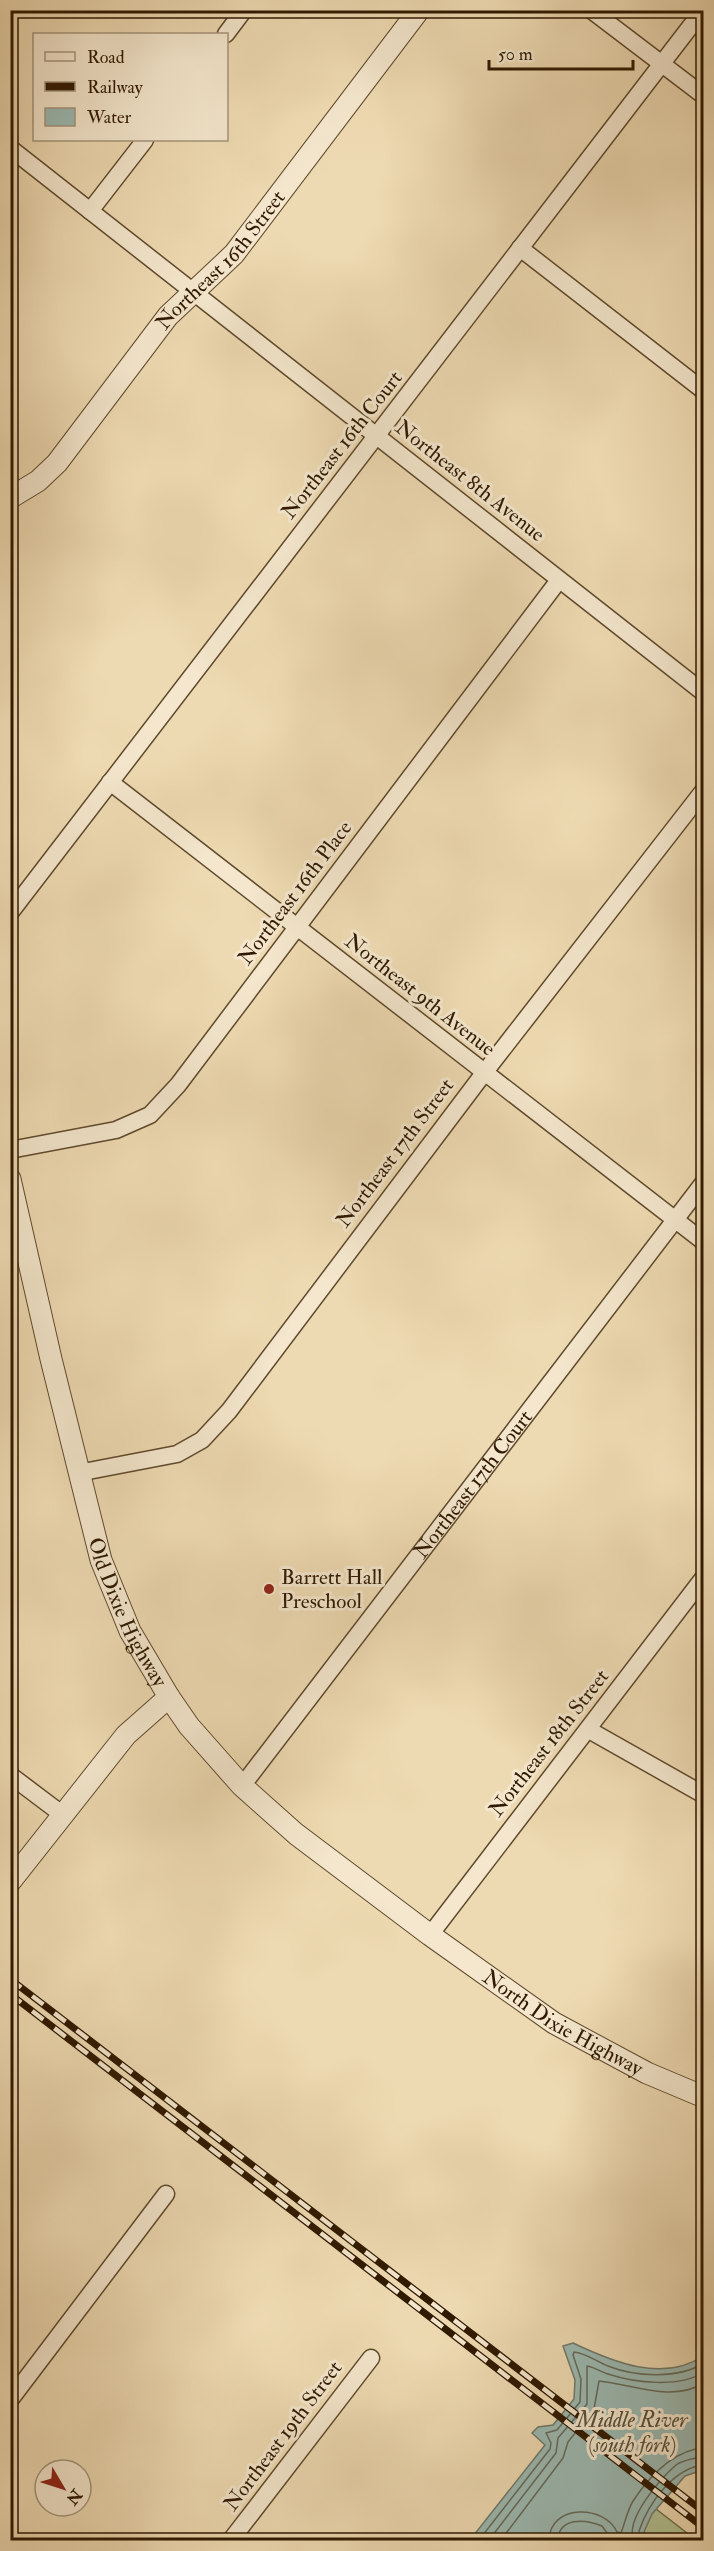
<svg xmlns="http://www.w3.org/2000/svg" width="714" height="2551" font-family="'IM FELL Double Pica',serif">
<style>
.green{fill:#b2c192;stroke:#706d49;stroke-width:1.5}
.water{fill:#9bbab3;stroke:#707a6b;stroke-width:1.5}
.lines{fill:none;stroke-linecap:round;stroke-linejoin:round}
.shore{stroke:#656a5a;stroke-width:1.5}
.minor-casing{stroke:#5f492c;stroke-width:19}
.tertiary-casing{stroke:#5f492c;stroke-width:23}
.minor{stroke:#f4e7cd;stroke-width:16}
.tertiary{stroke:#f4e7cd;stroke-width:21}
.rail-casing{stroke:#2f1900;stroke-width:7}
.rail{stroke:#f4e7cd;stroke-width:4.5;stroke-dasharray:14;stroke-linecap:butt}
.poi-dot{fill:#8f2418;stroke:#f4e7cd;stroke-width:2}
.labels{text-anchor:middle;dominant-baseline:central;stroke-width:6;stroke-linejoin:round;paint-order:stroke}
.street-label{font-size:21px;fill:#2f1900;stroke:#f4e7cd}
.poi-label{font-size:21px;fill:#2f1900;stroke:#f4e7cd;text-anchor:start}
.water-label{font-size:22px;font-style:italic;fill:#55513f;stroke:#f4e7cd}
</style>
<rect width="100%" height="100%" fill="#eedab2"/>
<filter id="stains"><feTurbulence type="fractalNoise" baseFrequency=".00333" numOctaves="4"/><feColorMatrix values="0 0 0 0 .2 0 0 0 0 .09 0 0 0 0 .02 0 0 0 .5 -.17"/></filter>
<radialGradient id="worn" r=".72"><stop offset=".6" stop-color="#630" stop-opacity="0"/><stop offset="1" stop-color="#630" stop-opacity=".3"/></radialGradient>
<!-- green -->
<path class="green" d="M647 2502 696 2540H542Z"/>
<!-- water -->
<path class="water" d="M573 2343C613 2362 663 2383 703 2356V2470L685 2476 652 2514 644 2532 651 2540H595V2537L575 2534 569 2540H470L545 2445 532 2433 538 2427 553 2425 574 2399 575 2380 563 2346Z"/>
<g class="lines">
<!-- shore -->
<g class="shore">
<path d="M479 2540 550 2449 551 2443 546 2433 557 2430 580 2402 581 2379 573 2355 574 2352C586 2353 597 2362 608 2366 635 2377 679 2379 704 2363"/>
<path d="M489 2540 556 2453 558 2438 587 2404V2366C594 2367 601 2372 608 2374 635 2383 680 2388 704 2372"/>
<path d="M501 2540 563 2458 568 2442 594 2409 599 2381C632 2384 671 2403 704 2383"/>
<path d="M549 2540C550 2504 604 2504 617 2532L621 2533C625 2523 627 2511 633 2501 649 2477 673 2450 704 2448"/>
<path d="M558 2540C559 2517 585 2519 602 2526L607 2533 608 2540"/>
<path d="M634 2540C624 2520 661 2478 676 2465 683 2460 695 2458 704 2457"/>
<path d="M643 2540 639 2531C648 2504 673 2468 704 2465"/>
</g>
<defs>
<g id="minor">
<path d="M591 10 704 96"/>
<path d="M226 34 244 10"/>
<path d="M10 148 704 693"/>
<path d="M90 211 145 140"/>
<path d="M520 248 704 391"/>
<path d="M110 782 704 1242"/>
<path d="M10 913 703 10"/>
<path d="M10 1150 116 1130 150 1115 178 1085 559 580"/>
<path d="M10 1253 25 1251"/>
<path d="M78 1473 177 1454 202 1440 229 1411 484 1073 704 790"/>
<path d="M589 1730 704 1795"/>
<path d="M10 1775 63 1815"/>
<path id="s1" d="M242 1786 704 1182"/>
<path d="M430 1935 704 1577"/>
<path d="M10 2400 166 2194"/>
<path d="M231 2540 371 2358"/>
</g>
<g id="tertiary">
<path id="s2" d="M10 498 38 481 57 463 168 316 234 254 419 10"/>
<path id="s3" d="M10 1179 51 1359 101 1560 130 1631 169 1697 189 1726 242 1786 296 1834 430 1935 554 2023 647 2073 704 2097"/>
<path d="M10 1882 126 1735 169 1697"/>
</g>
</defs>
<!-- minor casing -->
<use href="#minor" class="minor-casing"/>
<!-- tertiary casing -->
<use href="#tertiary" class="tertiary-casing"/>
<!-- minor -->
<use href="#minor" class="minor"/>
<!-- tertiary -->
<use href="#tertiary" class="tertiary"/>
<defs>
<g id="rail">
<path d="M10 1979 704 2512"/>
<path d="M10 1994 704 2528"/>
</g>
</defs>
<!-- rail casing -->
<use href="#rail" class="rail-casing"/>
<!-- rail -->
<use href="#rail" class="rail"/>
</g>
<!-- markers -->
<circle class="poi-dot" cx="269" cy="1589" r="6"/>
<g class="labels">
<!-- street labels -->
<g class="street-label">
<text stroke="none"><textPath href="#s2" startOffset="320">Northeast 16th Street</textPath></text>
<text transform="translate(342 445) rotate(-52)">Northeast 16th Court</text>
<text transform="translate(470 481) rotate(38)">Northeast 8th Avenue</text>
<text transform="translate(295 893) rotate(-53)">Northeast 16th Place</text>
<text transform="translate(420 995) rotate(38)">Northeast 9th Avenue</text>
<text transform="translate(395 1153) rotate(-53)">Northeast 17th Street</text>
<text stroke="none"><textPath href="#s1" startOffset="380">Northeast 17th Court</textPath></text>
<text stroke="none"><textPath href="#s3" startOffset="450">Old Dixie Highway</textPath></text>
<text transform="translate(549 1743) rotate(-52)">Northeast 18th Street</text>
<text stroke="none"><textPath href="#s3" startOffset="1060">North Dixie Highway</textPath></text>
<text transform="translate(283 2436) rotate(-53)">Northeast 19th Street</text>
</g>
<!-- poi labels -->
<g class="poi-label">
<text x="281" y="1577">Barrett Hall<tspan x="281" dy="24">Preschool</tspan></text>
</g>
<!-- water labels -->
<g class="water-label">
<text x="632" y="2420">Middle River<tspan x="632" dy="25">(south fork)</tspan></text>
</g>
</g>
<!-- margin -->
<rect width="714" height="2551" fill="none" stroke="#eedab2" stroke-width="36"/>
<rect x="12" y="12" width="690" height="2527" fill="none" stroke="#2f1900" stroke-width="3"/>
<rect x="18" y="18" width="678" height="2515" fill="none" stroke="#2f1900" stroke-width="1.5"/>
<!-- legend -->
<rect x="33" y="33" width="195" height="108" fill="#f4e7cd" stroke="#a5957b" stroke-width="1.5"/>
<rect x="45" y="52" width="30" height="9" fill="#f4e7cd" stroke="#a5957b" stroke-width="1.5"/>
<text x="87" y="63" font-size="18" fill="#2f1900">Road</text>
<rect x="45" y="82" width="30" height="9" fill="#2f1900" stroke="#a5957b" stroke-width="1.5"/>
<text x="87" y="93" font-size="18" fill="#2f1900">Railway</text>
<rect x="45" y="108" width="30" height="18" fill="#9bbab3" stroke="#a5957b" stroke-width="1.5"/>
<text x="87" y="123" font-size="18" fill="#2f1900">Water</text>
<!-- north arrow -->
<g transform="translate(63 2488) rotate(129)"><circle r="28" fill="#f4e7cd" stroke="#a5957b" stroke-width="1.5"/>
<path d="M0-4.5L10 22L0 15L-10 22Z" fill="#8f2418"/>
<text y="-9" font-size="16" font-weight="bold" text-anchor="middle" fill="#2f1900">N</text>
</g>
<!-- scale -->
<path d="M489 60v9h144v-9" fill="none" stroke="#2f1900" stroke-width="3"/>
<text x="498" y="60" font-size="18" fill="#2f1900" stroke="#f4e7cd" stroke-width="4.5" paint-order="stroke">50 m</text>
<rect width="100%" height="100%" filter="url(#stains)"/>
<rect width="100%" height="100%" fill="url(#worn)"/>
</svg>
